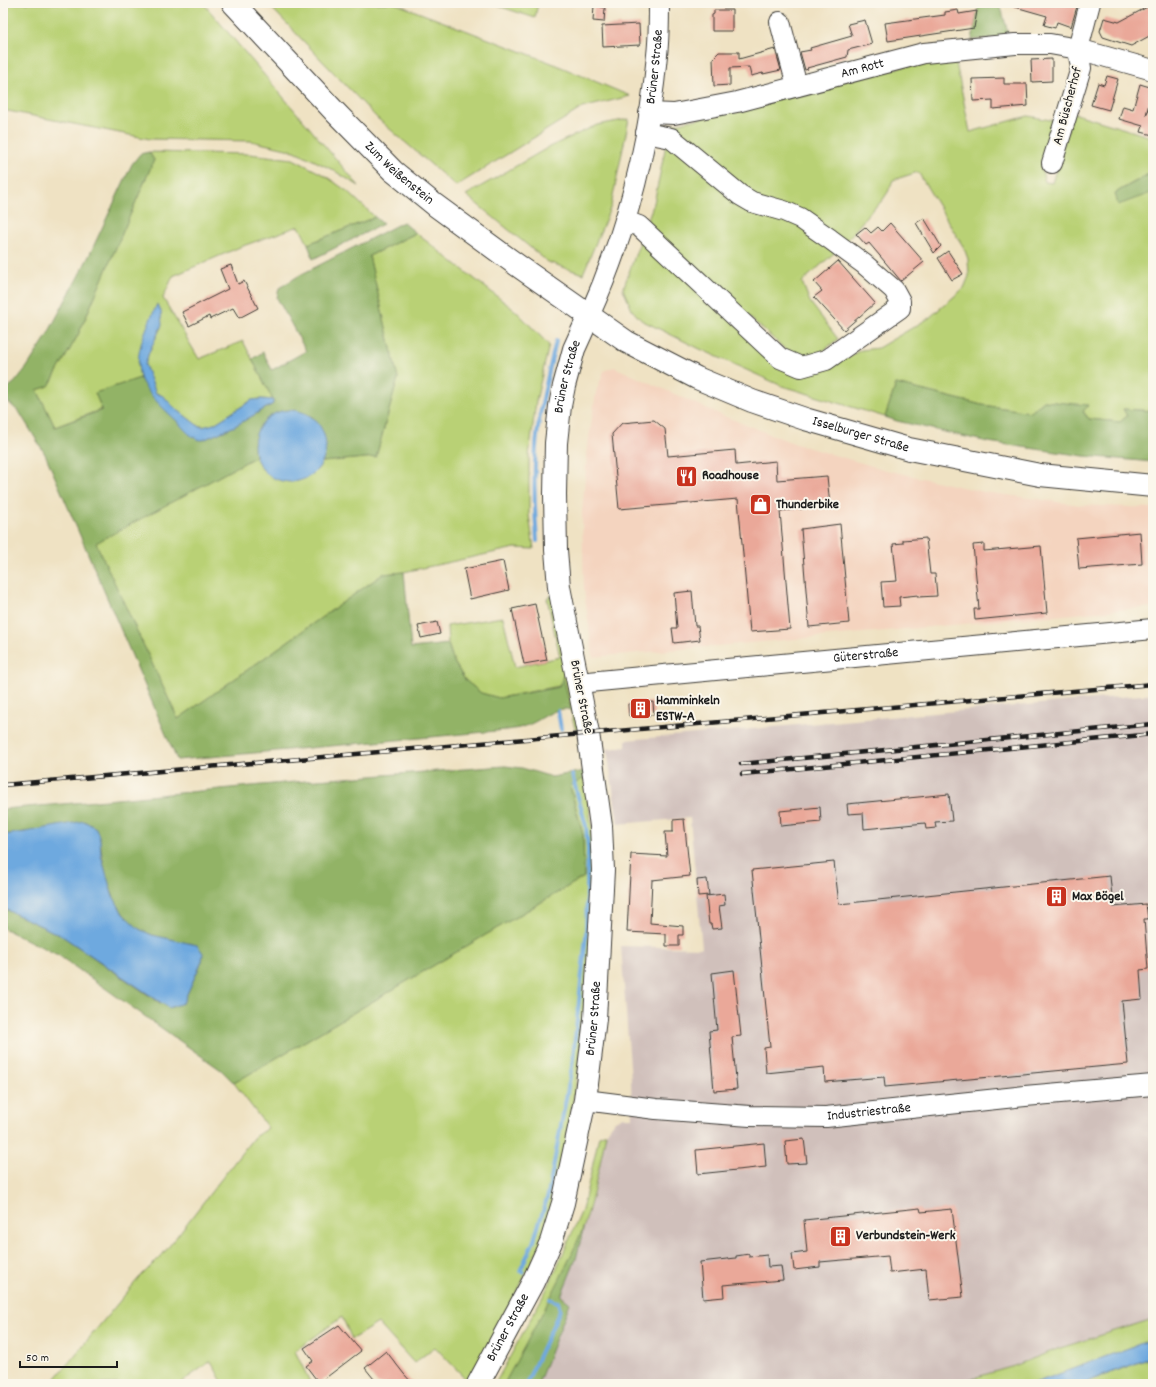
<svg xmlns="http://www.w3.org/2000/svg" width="1156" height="1387" font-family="Dekko,sans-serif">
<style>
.built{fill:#f4d4bf}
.industrial{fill:#d0c0bb}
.green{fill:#b9d175;stroke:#6a7648}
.forest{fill:#92b366;stroke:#576841}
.water{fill:#6ea9df;stroke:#45627e}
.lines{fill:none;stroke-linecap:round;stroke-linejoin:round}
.stream{stroke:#6ea9df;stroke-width:4}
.building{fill:#eaa899}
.minor-casing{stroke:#3c3a35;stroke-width:22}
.major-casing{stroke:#3c3a35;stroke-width:24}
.minor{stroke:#fff;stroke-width:20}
.major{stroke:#fff;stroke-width:22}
.rail-casing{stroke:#1c1c1c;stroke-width:4.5}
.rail{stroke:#fbf7ec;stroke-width:3;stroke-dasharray:9;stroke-linecap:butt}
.labels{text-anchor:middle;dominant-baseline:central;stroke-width:4;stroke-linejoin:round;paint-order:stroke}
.street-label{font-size:14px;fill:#1c1c1c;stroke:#fbf7ec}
.poi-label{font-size:14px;font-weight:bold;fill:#1c1c1c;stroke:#fbf7ec;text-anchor:start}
</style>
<rect width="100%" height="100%" fill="#fbf7ec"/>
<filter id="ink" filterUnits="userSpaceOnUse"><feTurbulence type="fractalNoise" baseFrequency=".025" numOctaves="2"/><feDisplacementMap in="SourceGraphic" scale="8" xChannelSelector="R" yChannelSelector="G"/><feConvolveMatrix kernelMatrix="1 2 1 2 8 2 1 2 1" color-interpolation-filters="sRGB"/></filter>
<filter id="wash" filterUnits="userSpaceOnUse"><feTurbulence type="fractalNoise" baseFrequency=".012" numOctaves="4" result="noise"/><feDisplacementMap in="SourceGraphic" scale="16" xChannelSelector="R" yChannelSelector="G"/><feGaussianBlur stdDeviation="0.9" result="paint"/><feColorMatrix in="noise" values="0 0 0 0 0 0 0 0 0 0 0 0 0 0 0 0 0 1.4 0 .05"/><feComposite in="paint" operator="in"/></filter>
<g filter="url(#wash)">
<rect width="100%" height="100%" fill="#efe2c3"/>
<!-- built -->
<path class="built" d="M614 367 726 417 796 444 886 470 984 492 1080 505 1153 508V607L593 657 584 590 582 513 588 445 596 392 604 371Z"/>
<!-- industrial -->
<path class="industrial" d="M1153 694V1319L1060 1348 1014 1366 953 1384H538L570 1303 561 1296 576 1259 596 1184 606 1133 615 1121 623 1117H632L631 1079 621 946 702 948 690 818 618 824 607 749 626 747V740Z"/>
<!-- green -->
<g class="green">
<path d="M3 3H203L359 186 333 170 295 151 251 141 150 139 3 110Z"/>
<path d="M267 3H394L549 62 630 96 582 108 456 186 377 118Z"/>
<path d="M489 3H538L535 18Z"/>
<path d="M955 58 970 132 1028 116 1056 121 1042 171 1045 182 1052 183 1073 113 1151 137 1150 173 1115 193H1151L1153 201V411L1123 409 1127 416 1120 422 1089 419 1083 411 1088 406 1044 401 1031 412 982 405 896 384 885 417 782 386 700 349 641 320 632 310 623 289 642 236 769 356 821 371 861 350 878 348 929 318 964 288 969 276 968 259 964 248 918 172 893 180 888 192 882 201 872 210 843 245 802 282 810 302 838 339 818 355 797 360 646 224 654 203 670 125 729 112 869 73Z"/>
<path d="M629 119 611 206 583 274 548 262 466 195 549 147 597 125Z"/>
<path d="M149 152 249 154 293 159 324 175 347 191 375 217 308 244 299 226 240 247 173 276 163 298 199 359 243 341 273 400 261 399 252 400 214 424 207 427 197 425 175 408 163 396 156 393 145 365 149 352 162 325 138 364 140 378 95 393 102 409 55 427 37 390 49 386 78 335 154 160Z"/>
<path d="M416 233 517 312 549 345 536 401 529 456V515L534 549 515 548 404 572 383 574 178 719 95 543 255 457 263 470 269 476 318 469 322 462 376 457 398 378 369 256Z"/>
<path d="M552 595 580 729H575L563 677 559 686 499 698 481 693 465 680 454 662 448 644 447 626 503 617 515 667 560 657 547 598Z"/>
<path d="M585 778 596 855 591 952 580 1059 564 1156 542 1242 470 1384H456L464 1377 435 1347 414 1363 378 1323 352 1339 342 1317 295 1351 311 1384H223L211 1361 179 1384H51L138 1279 163 1254 254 1137 268 1128 234 1083 584 877 583 835 570 785Z"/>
<path d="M606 1133C600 1164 594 1195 584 1226 564 1281 532 1333 504 1384H495L548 1287 569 1240 582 1210 590 1177 599 1136Z"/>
<path d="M1153 1319V1339L1032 1384H953L1014 1366 1060 1348Z"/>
<path d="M1153 1357V1384H1081Z"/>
</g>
<!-- forest -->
<g class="forest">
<path d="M979 3H1000L1009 37 972 40Z"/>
<path d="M149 152 154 160 78 335 49 386 37 390 55 427 102 410 95 393 140 378 153 397 203 440 235 426 273 404V400L252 359 263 352 272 370 306 351 277 298 279 288 300 275 403 222 416 233 369 256 398 378 376 457 322 462C325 454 324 448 322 440 322 436 322 431 320 427 315 413 295 409 281 411L254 450 255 457 96 543 178 719 383 574 404 572 411 648 448 644 454 662 465 680 481 693 499 698 559 687 563 676 571 710C556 705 542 720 528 725 522 728 514 729 507 730L177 760 45 454 20 413 3 397V392L15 382 27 367 45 339 89 256 132 164 140 154Z"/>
<path d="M1153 172V201L1151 193 1118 205 1115 193Z"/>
<path d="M375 217 383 224 313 259 308 244Z"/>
<path d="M896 384 982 405 1031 412 1044 401 1088 405 1083 412 1089 419 1120 422 1127 416 1123 409 1153 411V462L1084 456 988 442 897 421 885 417Z"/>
<path d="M505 766 522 768 552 777 584 771 585 778 570 786 583 835 584 877 234 1083 221 1070 58 955 3 928V908L62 936 160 1003H183L202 961V953L197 946C179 942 158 939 141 930 112 914 103 869 100 839L25 832 3 835V809C108 801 212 789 317 780 380 775 442 771 505 766Z"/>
<path d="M584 1226 576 1259 561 1296 570 1303 538 1384H504C532 1332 561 1281 584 1226Z"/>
</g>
<!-- water -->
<g class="water">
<path d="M157 304 161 311 162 325 149 352 145 365 156 393 163 396 175 408 197 425 202 427 214 424 252 400 261 399 273 400V404L235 426 203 440C193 441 183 428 177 421 166 411 144 391 140 377 133 352 148 326 157 304Z"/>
<circle cx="290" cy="446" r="36"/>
<path d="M84 821 96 828 100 839 101 855 112 894 123 914 139 929 152 935 197 945 203 953 202 961 183 1003 169 1008 62 936 3 908V835L25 832Z"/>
<path d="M1153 1339V1357L1081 1384H1032Z"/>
</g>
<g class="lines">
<!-- stream -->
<g class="stream">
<path d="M537 541C534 504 533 465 538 428 542 399 549 370 556 341"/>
<path d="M558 711 561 729"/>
<path d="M523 1272 520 1271 533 1243 548 1195 572 1066 586 937 588 849 586 826 572 775"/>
<path d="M526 1384 560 1310 558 1302 550 1299"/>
</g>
</g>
<g id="blocks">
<!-- building -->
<g class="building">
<path d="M1013 3H1078L1071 27 1057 22 1055 28 1044 25 1047 16 1012 6Z"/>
<path d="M1153 4V34L1131 46 1103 37 1100 31 1104 18 1119 22Z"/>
<path d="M594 5 605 8 604 22 593 21Z"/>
<path d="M714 10H732V31H712V15L714 14Z"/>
<path d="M958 10 959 14 977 11 974 28 888 41 885 23 945 15V12Z"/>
<path d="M865 20 872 44 848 50 847 57 807 68 808 69 805 70 800 52 811 50 810 48 852 36 848 24Z"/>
<path d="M639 24 640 45 603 47 602 26Z"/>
<path d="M775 49 781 70 763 74V73L751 76 749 67 730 68V85L714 86 713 58 719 52H739V59Z"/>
<path d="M1052 59V81L1032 82 1031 60Z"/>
<path d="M1107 76 1118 79 1109 110 1091 105 1098 83 1104 85Z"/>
<path d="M1004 78V84H1027L1028 106 993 109V100L973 101 972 79Z"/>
<path d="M1140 84 1153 88 1146 115 1152 103H1153V135L1141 132 1143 126 1119 119 1123 106 1133 109Z"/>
<path d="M924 218 941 246 934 253 916 223Z"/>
<path d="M890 223 924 262 901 281 869 243 866 245 856 234 865 227 871 233 878 227 882 231Z"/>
<path d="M948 251 963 274 952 280 938 258Z"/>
<path d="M838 261 875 303 844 330 814 297 822 291 814 282Z"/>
<path d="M231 265 238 284 244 281 258 308 239 318 233 308 210 319 209 316 189 326 182 312 228 289 220 269Z"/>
<path d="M654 420 665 429 668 456 735 450 736 465 776 461 777 480 827 476 830 506 780 511 790 629 750 632 738 499 619 509 612 434 622 423Z"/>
<path d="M840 524 849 623 809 627 801 529Z"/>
<path d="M1140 532 1142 564 1079 569 1076 538Z"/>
<path d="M926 538 930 574H935L937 596 918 597V595L899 597 900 606 883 607 881 582 897 581 893 544 903 543V540Z"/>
<path d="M984 544V551L1041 546 1047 613 975 620 974 609H979L973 545Z"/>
<path d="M503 561 509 590 470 599 464 569Z"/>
<path d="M692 591 695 626H698L700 640 674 643 672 628H677L674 593Z"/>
<path d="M535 604 547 660 524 664 512 609Z"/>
<path d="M437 622 440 634 421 638 418 626Z"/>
<path d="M653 702 654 715 629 716 628 704Z"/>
<path d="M949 794 952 821 935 822 936 828 926 829 925 823 864 829 863 813 848 814 847 804Z"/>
<path d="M820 807 821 822 781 826 780 811Z"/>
<path d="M684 819 690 876 652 880 650 923 683 926V935H679V946H666V934L627 932 631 854 667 856 665 832H673V820Z"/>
<path d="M834 862 839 904 1110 876 1113 907 1146 904 1148 919H1144L1148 969 1140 970 1142 999 1122 1001 1128 1064 885 1087 884 1077 825 1082 824 1067 766 1073 764 1048 770 1047 752 870Z"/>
<path d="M707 879 709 895 698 896 697 880Z"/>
<path d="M724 894 725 905 719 906 722 928 712 929 711 924H709L706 896Z"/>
<path d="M734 970 741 1036 732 1037 737 1089 714 1091 709 1031 717 1030 712 973Z"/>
<path d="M804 1139 807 1163 787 1164 785 1141Z"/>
<path d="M764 1143 766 1167 698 1174 696 1150Z"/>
<path d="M920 1208 921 1212 952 1209 963 1297 929 1300 926 1269 890 1273 888 1256 820 1262V1267L794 1270 792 1254 807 1252 804 1220Z"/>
<path d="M749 1254V1257L767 1255 768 1267 781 1266 783 1280 723 1285 724 1297 703 1299 700 1262 736 1258V1256Z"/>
<path d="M339 1325 361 1351 319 1383 306 1366 313 1361 304 1348Z"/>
<path d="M386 1351 404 1374 413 1384H378L365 1368Z"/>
</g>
</g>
</g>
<g filter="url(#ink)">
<use href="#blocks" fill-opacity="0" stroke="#3c3a35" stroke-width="1"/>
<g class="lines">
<defs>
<g id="minor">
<path d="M780 22 797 86"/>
<path id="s1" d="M649 113 674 114 737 102 924 53 1015 44H1050L1078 49 1153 70"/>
<path d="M1052 163 1081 68 1078 49 1090 3"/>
<path d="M625 221 639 226 780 358 801 367 826 360 900 308V301L894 290 864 264 830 239 800 218 784 211 752 202 740 195 671 138 646 133"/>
<path id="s2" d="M589 316C626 234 649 145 657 55 659 38 659 20 659 3"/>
<path id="s3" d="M578 683 1153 629"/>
<path id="s4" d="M585 1100 656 1109 750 1116 826 1117 1025 1096 1153 1085"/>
</g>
<g id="major">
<path id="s5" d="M233 3 336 113 393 171 435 205 517 265 627 342 697 378 752 401 805 419 909 449 1040 475 1153 486"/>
<path id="s6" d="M478 1384 533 1282 551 1242 563 1203 585 1100 595 1019 603 870 601 826 588 733 559 587 556 550 555 494 556 443 560 406 564 386 574 349 589 316"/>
</g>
</defs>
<!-- minor casing -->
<use href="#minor" class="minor-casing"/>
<!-- major casing -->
<use href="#major" class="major-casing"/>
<!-- minor -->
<use href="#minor" class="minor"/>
<!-- major -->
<use href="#major" class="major"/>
<defs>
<g id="rail">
<path d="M741 764 1153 724"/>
<path d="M742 774 1153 734"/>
<path d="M3 785 1153 684"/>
</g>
</defs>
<!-- rail casing -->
<use href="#rail" class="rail-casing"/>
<!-- rail -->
<use href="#rail" class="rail"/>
</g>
</g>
<!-- icons -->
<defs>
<symbol id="restaurant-square" viewBox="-11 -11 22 22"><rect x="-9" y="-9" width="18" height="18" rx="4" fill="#c8321e" stroke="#fbf7ec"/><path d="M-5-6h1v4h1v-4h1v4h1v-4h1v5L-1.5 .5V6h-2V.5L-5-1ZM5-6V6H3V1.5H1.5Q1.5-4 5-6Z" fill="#fff"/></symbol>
<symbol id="shop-square" viewBox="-11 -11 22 22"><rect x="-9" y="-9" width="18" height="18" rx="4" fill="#c8321e" stroke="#fbf7ec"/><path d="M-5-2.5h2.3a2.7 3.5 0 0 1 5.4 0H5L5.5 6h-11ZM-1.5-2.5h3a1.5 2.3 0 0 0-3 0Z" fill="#fff"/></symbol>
<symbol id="building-square" viewBox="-11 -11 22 22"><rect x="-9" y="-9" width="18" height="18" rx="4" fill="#c8321e" stroke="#fbf7ec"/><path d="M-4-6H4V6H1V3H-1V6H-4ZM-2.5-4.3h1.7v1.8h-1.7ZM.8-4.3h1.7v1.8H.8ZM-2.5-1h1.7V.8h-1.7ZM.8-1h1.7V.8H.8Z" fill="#fff"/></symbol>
</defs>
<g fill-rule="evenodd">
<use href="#restaurant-square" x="674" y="464" width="25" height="25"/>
<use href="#shop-square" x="748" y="492" width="25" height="25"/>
<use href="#building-square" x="628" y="696" width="25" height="25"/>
<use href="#building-square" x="1044" y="884" width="25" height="25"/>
<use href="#building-square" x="828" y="1224" width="25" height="25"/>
</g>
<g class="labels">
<!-- street labels -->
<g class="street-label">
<text stroke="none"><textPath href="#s2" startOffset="259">Brüner Straße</textPath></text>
<text stroke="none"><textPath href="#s1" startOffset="219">Am Rott</textPath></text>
<text transform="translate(1068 106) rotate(-75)">Am Büscherhof</text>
<text stroke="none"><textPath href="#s5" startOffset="238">Zum Weißenstein</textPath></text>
<text stroke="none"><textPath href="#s6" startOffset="1035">Brüner Straße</textPath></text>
<text stroke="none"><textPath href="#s5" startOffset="774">Isselburger Straße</textPath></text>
<text stroke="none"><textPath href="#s3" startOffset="289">Güterstraße</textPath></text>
<text transform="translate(581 697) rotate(79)">Brüner Straße</text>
<text stroke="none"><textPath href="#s6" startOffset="388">Brüner Straße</textPath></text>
<text stroke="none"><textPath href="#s4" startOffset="285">Industriestraße</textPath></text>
<text stroke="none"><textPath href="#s6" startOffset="64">Brüner Straße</textPath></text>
</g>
<!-- poi labels -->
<g class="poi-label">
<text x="702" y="476">Roadhouse</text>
<text x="776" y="505">Thunderbike</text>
<text x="656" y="701">Hamminkeln<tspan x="656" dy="16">ESTW-A</tspan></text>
<text x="1072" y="897">Max Bögel</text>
<text x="856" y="1236">Verbundstein-Werk</text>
</g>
</g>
<!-- margin -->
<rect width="1156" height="1387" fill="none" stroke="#fbf7ec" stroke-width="16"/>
<!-- scale -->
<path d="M20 1361v6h97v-6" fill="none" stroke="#1c1c1c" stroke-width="2"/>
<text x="26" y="1361" font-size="12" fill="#1c1c1c" stroke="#fbf7ec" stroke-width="3" paint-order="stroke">50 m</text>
</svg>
